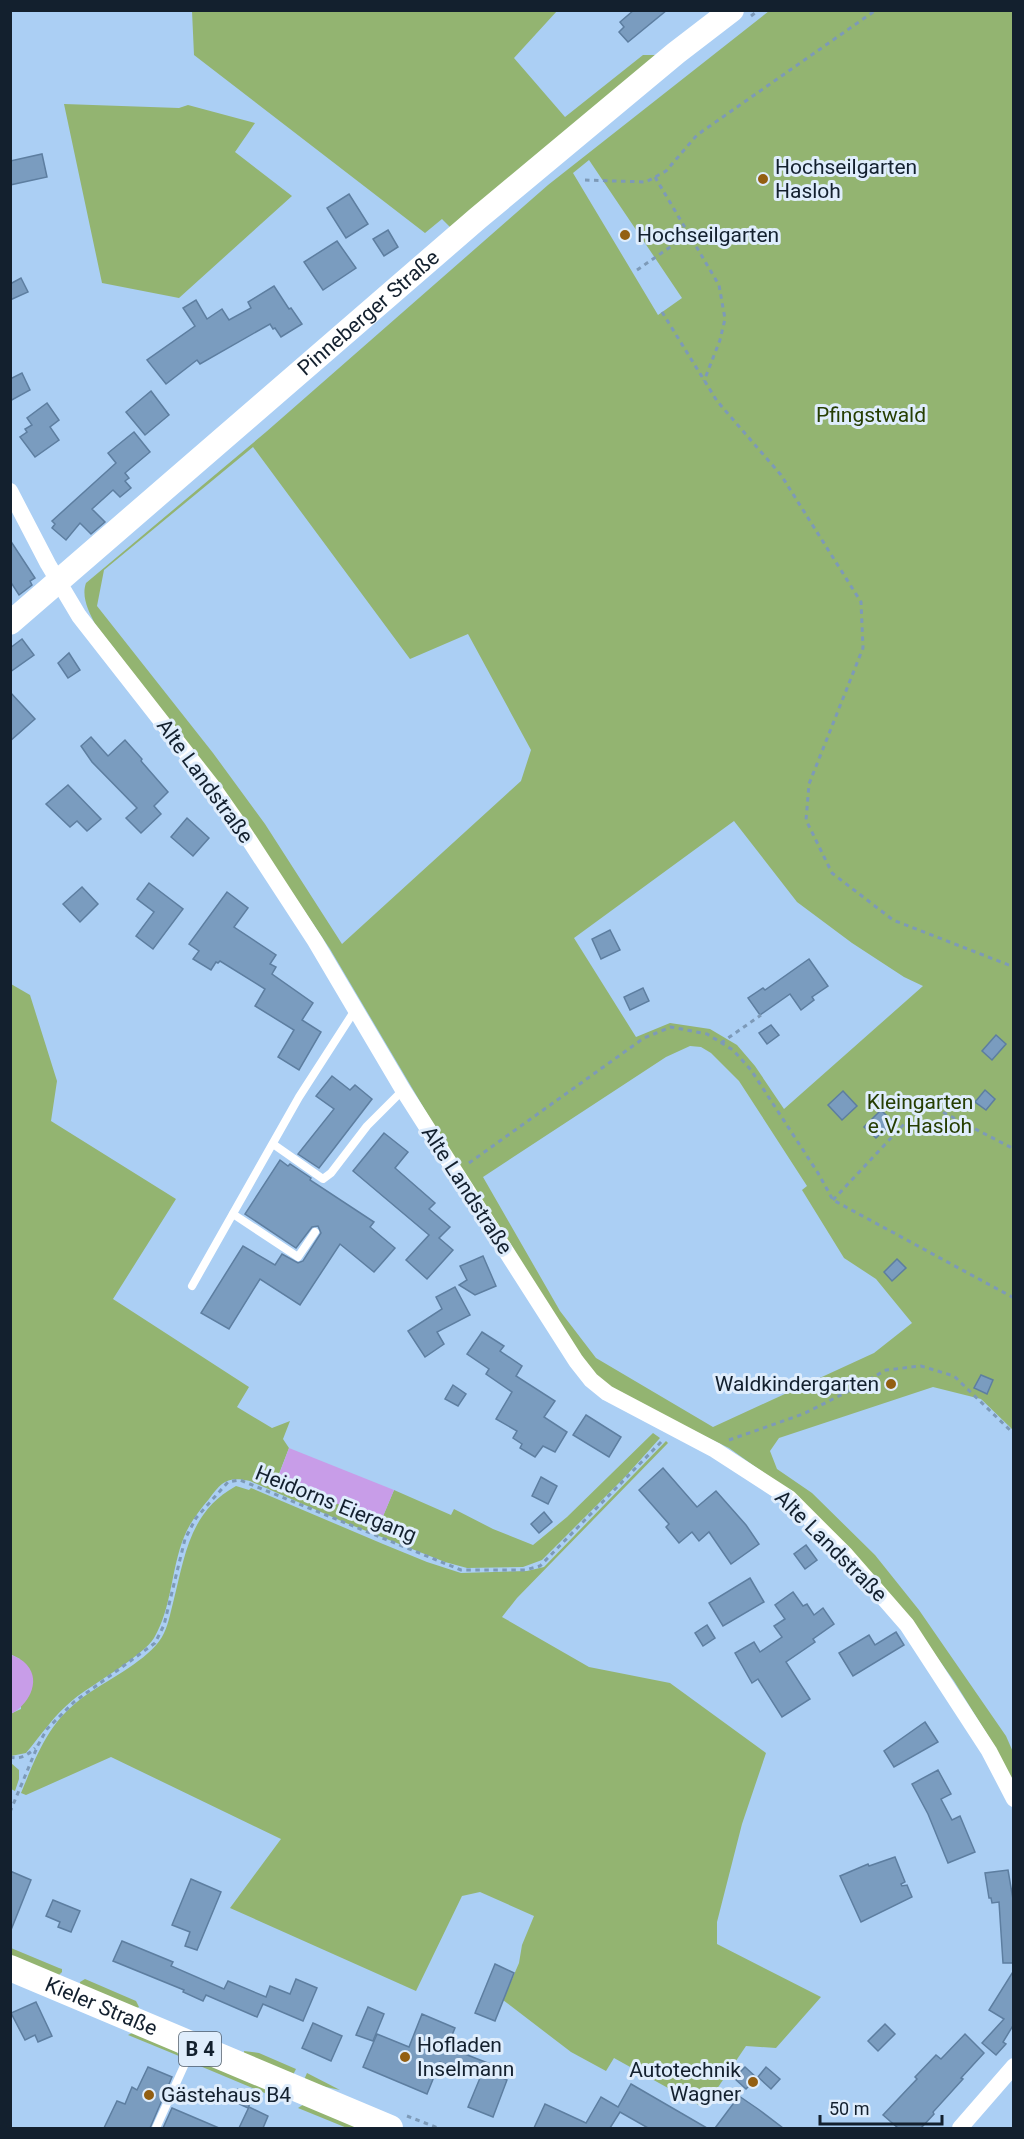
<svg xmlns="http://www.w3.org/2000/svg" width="1024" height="2139" font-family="Roboto,sans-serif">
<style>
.green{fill:#93b471;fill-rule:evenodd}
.water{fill:#c89de8}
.building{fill:#7a9cbf;stroke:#5d7ea0;stroke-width:1.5}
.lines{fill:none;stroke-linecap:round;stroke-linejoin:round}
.path{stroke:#7d9ab8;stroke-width:3;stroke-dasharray:4.5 4.5;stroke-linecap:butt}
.lane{stroke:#fff;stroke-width:8}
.street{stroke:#fff;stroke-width:16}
.secondary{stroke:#fff;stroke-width:24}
.primary{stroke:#fff;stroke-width:26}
.poi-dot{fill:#935f12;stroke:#dfedfc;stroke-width:2}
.labels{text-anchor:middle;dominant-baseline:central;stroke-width:6;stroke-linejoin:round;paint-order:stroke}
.shield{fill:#dfedfc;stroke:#505e6c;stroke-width:1.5}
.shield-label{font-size:20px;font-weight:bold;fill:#13202e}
.poi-label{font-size:21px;fill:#13202e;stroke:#dfedfc;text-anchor:start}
.street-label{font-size:21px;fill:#13202e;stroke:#dfedfc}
.park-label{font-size:21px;fill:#263e02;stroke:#dfedfc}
</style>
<rect width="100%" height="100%" fill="#abcff4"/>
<!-- green -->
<g class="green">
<path d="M192 11H557L514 58 565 117 643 55H661L452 229 442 219 425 233 194 55Z"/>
<path d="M769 11H1013V1430L981 1399 933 1387 779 1438 770 1451 777 1469 812 1493 875 1555 919 1610 1006 1736 1013 1752V1782L992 1742 954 1681 912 1622 785 1488 729 1448 613 1391 592 1375 467 1181 330 949 217 781 95 624C89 612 81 597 86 583L266 432 548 185ZM589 160 682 298 658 315 573 173ZM253 447 410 659 468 634 531 750 521 781 342 944 265 824 213 753 97 606 104 570ZM734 821 797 902 852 943 904 977 923 986 784 1109 755 1066 737 1045 710 1029 670 1023 636 1037 574 938ZM690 1046 701 1047 711 1053 739 1081 807 1186 802 1190 844 1258 876 1279 912 1323 874 1353 713 1427 596 1358 560 1311 483 1177 666 1057Z"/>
<path d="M64 104 179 108 188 105 255 123 235 152 292 196 179 298 102 283Z"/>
<path d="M11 984 30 995 57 1081 51 1121 176 1199 113 1299 249 1387 237 1407 272 1428 290 1421 283 1439 289 1448 277 1479 381 1521 394 1490 451 1515 454 1509 493 1529 533 1545 567 1517 653 1433 660 1438 624 1478 542 1560 523 1567 467 1568 445 1562 346 1523 250 1481C228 1476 222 1481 209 1499 199 1511 190 1522 184 1537 171 1569 172 1608 154 1638 143 1656 93 1684 74 1699 54 1715 42 1734 26 1753L11 1756 10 1714 21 1709 20 1659 10 1654Z"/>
<path d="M666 1441 668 1443 517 1598 502 1617 589 1667 670 1683 766 1753 742 1824 717 1922V1944L821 1997 776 2048 746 2046 704 2108 614 2058 606 2071 571 2052 503 2000 519 1963 522 1945 534 1916 480 1892 462 1896 416 1991 230 1908 281 1839 111 1757 26 1795 21 1793C39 1750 49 1720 89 1693 111 1678 148 1660 162 1637 168 1627 170 1614 173 1603 185 1556 189 1512 236 1486L249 1490 251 1488 383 1544 427 1562 461 1573 527 1571 544 1567Z"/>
<path d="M11 1763 19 1770V1779L15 1791 11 1789Z"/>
<path d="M11 1948 59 1968 62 1969V1972L58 1976 13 1956 11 1955Z"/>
<path d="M85 1979 136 2001 139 2007 137 2008 80 1985V1982Z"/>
<path d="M134 2032 177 2052 179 2056 128 2035Z"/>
<path d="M244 2051 259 2053 296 2069 293 2075 244 2054Z"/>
<path d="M201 2062 286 2097V2102L200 2066Z"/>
<path d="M307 2073 340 2090 303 2082Z"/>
<path d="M304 2104 362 2128H347L298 2108Z"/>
</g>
<!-- water -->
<g class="water">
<path d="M289 1448 394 1490 381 1521 277 1480Z"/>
<path d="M10 1654C16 1657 23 1660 27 1665 42 1682 27 1706 11 1714Z"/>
</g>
<!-- building -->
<g class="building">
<path d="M634 10H667L628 42 619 32 624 27 620 22Z"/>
<path d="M42 154 47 177 10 185V161Z"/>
<path d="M349 194 368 224 346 238 327 208Z"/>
<path d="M388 230 398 247 384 256 373 239Z"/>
<path d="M337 241 356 268 323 290 304 262Z"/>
<path d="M21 278 28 292 10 300V284Z"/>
<path d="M274 286 289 309 291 308 302 324 281 337 275 328 273 329 270 324 200 364 197 360 166 384 147 360 195 326 183 308 196 300 207 319 222 309 229 320 251 308 248 302Z"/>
<path d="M22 373 30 390 10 401V379Z"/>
<path d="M151 391 169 415 145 435 126 412Z"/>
<path d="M47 403 59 420 50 427 59 440 35 457 20 437 27 432 25 429 32 425 27 418Z"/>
<path d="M134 432 150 452 125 473 129 478 125 481 131 488 120 497 113 490 92 509 105 522 91 534 80 523 66 540 52 528 55 524 52 521 116 463 108 453Z"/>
<path d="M10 540 35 578 30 581 32 585 19 595 10 581Z"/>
<path d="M22 639 34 655 10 672V648Z"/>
<path d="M69 653 80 670 68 678 58 663Z"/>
<path d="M10 692 35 719 10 741Z"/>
<path d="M91 737 108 756 125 740 142 759 141 761 168 792 154 806 161 814 141 833 126 818 137 808 92 762 81 746Z"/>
<path d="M68 785 101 819 87 831 77 821 70 827 46 804Z"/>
<path d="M187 818 209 838 193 856 171 837Z"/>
<path d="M149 883 183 909 153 949 136 936 154 912 137 899Z"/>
<path d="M82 887 98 904 80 922 63 904Z"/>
<path d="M227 892 248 908 234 927 276 955 270 964 276 967 272 974 313 1003 302 1020 321 1032 299 1070 278 1057 294 1030 255 1006 265 989 220 961 218 963 216 962 211 970 193 959 199 951 189 944Z"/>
<path d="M610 930 620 950 601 959 592 939Z"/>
<path d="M809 959 828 986 812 997 814 1000 801 1010 790 994 760 1015 748 998 763 988 765 990Z"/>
<path d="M643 988 649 1001 630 1010 624 997Z"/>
<path d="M771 1025 779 1035 767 1044 759 1033Z"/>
<path d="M996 1035 1006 1044 992 1060 982 1051Z"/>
<path d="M332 1076 350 1090 355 1085 372 1099 319 1168 298 1154 334 1109 316 1096Z"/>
<path d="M985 1090 995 1099 986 1110 975 1102Z"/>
<path d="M843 1091 857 1106 842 1120 828 1105Z"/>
<path d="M881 1110 893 1122 876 1138 864 1127Z"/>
<path d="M384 1133 408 1152 395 1168 435 1203 429 1209 450 1227 439 1238 453 1250 427 1279 406 1260 429 1235 353 1171Z"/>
<path d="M280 1160 288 1166 290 1164 311 1178 310 1180 374 1222 370 1227 395 1248 374 1272 340 1244 300 1305 260 1279 229 1329 201 1313 243 1246 275 1265 282 1254 298 1263 303 1261 321 1233 318 1226 312 1227 296 1248 245 1214Z"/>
<path d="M483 1256 496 1286 475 1295 459 1285 467 1280 460 1266Z"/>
<path d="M897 1259 906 1268 892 1281 884 1272Z"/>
<path d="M455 1287 470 1315 437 1332 444 1344 425 1357 408 1331 442 1309 436 1297Z"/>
<path d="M482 1332 504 1346 500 1351 522 1366 516 1376 555 1401 544 1417 567 1432 555 1452 543 1446 535 1457 520 1448 522 1444 513 1438 517 1431 496 1419 512 1392 486 1374 489 1369 467 1354Z"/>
<path d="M981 1375 993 1380 987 1394 974 1388Z"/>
<path d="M453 1385 466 1394 458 1406 445 1399Z"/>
<path d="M586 1415 621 1437 609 1457 573 1435Z"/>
<path d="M663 1468 697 1507 716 1491 746 1525 759 1544 731 1564 709 1532 699 1541 692 1532 679 1543 666 1527 669 1524 639 1490Z"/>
<path d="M541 1477 557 1486 548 1504 532 1496Z"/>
<path d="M544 1512 552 1522 539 1533 531 1524Z"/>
<path d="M806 1545 817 1560 805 1569 794 1554Z"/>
<path d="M750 1578 764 1602 723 1626 709 1603Z"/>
<path d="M793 1592 803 1606 807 1604 814 1615 823 1608 834 1624 813 1639 815 1642 786 1662 810 1699 782 1717 758 1679 752 1683 735 1653 754 1642 760 1652 782 1637 774 1626 785 1619 775 1605Z"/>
<path d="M707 1625 715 1638 703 1646 695 1633Z"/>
<path d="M896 1632 904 1645 853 1676 839 1653 869 1635 875 1645Z"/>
<path d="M925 1722 938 1742 894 1767 884 1751Z"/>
<path d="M938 1770 951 1794 941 1799 952 1820 960 1816 975 1852 948 1863 928 1814 912 1784Z"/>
<path d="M895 1857 905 1882 901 1884 902 1886 907 1885 912 1897 861 1922 840 1876 868 1864 869 1866Z"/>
<path d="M1008 1870 1014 1905V1963H1003L999 1902 992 1903 991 1898H989L985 1873Z"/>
<path d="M10 1871 31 1880 11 1930H10Z"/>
<path d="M191 1879 221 1892 197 1950 185 1946 190 1932 172 1925Z"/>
<path d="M53 1900 80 1911 71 1932 58 1927 60 1922 46 1916Z"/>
<path d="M122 1941 173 1962 171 1966 224 1989 228 1981 266 1997 270 1986 290 1994 296 1979 317 1988 303 2021 263 2004 257 2017 206 1995 203 2001 183 1992 184 1990 113 1961Z"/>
<path d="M495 1964 514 1973 495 2021 475 2013Z"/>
<path d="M1014 1970V2024L1003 2042 1006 2044 996 2055 982 2043 1004 2019 989 2010Z"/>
<path d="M36 2002 52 2036 38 2042 35 2035 25 2040 11 2013Z"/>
<path d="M368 2007 384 2014 373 2041 356 2035Z"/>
<path d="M422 2014 455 2028 447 2047 503 2069 500 2077 507 2080 493 2117 468 2107 480 2078 440 2062 427 2094 363 2067 377 2034 409 2047Z"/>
<path d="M313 2023 342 2036 331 2061 302 2048Z"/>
<path d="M885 2024 895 2034 878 2051 868 2041Z"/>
<path d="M965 2034 984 2053 961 2078 963 2079 933 2112 934 2114 921 2128H898L883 2115 917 2079 915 2077 936 2055 941 2059Z"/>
<path d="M148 2067 172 2077 150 2128H104L117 2101 125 2104 132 2087 137 2090Z"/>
<path d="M745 2067 757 2078 746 2089 734 2078Z"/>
<path d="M766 2067 780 2079 771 2089 758 2077Z"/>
<path d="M631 2084 707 2128H648L620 2112 610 2128H534L545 2104 586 2123 601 2097 618 2107Z"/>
<path d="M238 2089 253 2096 248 2108 233 2101Z"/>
<path d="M739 2096 758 2109 783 2128H715Z"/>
<path d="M249 2107 268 2116 263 2128H239Z"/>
<path d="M172 2108 219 2128H163Z"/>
</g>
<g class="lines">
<!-- path -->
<g class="path">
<path d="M751 16 759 10"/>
<path d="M655 177 719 285 725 319 720 340 704 381"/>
<path d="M585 180 646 182 666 171 697 135 876 10"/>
<path d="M637 270 689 234"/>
<path d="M662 312 717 401 781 475 861 602 863 648 809 784 806 820 832 873 893 920 1014 967"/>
<path d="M721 1043 761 1015"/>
<path d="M469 1163 644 1038 671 1027 707 1034 733 1050 751 1070 818 1173 833 1200 1014 1298"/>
<path d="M833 1200 920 1107 927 1104 1014 1149"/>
<path d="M729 1440 803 1414 845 1393 886 1370 921 1366 954 1376 1014 1434"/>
<path d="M10 1757C20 1760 28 1755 35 1748"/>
<path d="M10 1812 38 1745 47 1729 74 1702 155 1643 164 1625 185 1539 196 1518 228 1482 240 1480 461 1570H525L540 1566 662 1441"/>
<path d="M407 2116 438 2128"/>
</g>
<!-- lane -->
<g class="lane">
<path d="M273 1144 323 1179 331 1173 367 1126 403 1090"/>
<path d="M233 1214 298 1257 315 1232"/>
<path d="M192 1286 299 1097 355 1010"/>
<path d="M156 2128 193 2046"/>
</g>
<!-- street -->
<g class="street">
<path d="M10 491 48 564 79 616 212 786 240 826 315 941 403 1090 576 1361 591 1380 607 1393 715 1450 789 1498 846 1555 907 1625 989 1751 1014 1799"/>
<path d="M960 2128 1014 2066"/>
</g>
<!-- secondary -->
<path class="secondary" id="s1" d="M10 623 478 218 676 53 732 10"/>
<!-- primary -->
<path class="primary" id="s2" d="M10 1968 390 2128"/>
</g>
<!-- markers -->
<g class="poi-dot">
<circle cx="763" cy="179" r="6"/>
<circle cx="625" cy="235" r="6"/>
<circle cx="891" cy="1384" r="6"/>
<circle cx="405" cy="2057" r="6"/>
<circle cx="753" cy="2082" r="6"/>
<circle cx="149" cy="2095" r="6"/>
</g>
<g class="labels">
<!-- shield labels -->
<rect class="shield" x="179" y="2032" width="42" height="34" rx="4.5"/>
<g class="shield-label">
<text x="200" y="2049">B 4</text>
</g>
<!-- poi labels -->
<g class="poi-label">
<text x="775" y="167">Hochseilgarten<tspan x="775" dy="24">Hasloh</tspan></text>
<text x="637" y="235">Hochseilgarten</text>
<text x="879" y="1384" text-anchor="end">Waldkindergarten</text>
<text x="417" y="2045">Hofladen<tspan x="417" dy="24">Inselmann</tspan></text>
<text x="741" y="2070" text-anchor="end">Autotechnik<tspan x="741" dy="24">Wagner</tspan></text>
<text x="161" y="2095">Gästehaus B4</text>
</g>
<!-- street labels -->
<g class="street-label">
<text stroke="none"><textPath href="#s1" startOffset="474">Pinneberger Straße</textPath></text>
<text transform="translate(205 781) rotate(54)">Alte Landstraße</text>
<text transform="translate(467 1190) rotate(57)">Alte Landstraße</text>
<text transform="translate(336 1504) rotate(22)">Heidorns Eiergang</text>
<text transform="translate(831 1546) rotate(45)">Alte Landstraße</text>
<text stroke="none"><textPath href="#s2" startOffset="99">Kieler Straße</textPath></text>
</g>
<!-- park labels -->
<g class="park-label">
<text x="871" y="415">Pfingstwald</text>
<text x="920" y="1102">Kleingarten<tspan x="920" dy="24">e.V. Hasloh</tspan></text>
</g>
</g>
<!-- border -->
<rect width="1024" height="2139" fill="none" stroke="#13202e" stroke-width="24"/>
<!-- scale -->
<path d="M820 2115v9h122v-9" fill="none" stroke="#13202e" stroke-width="3"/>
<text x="829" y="2115" font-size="18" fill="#13202e" stroke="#dfedfc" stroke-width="4.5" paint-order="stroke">50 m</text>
</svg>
